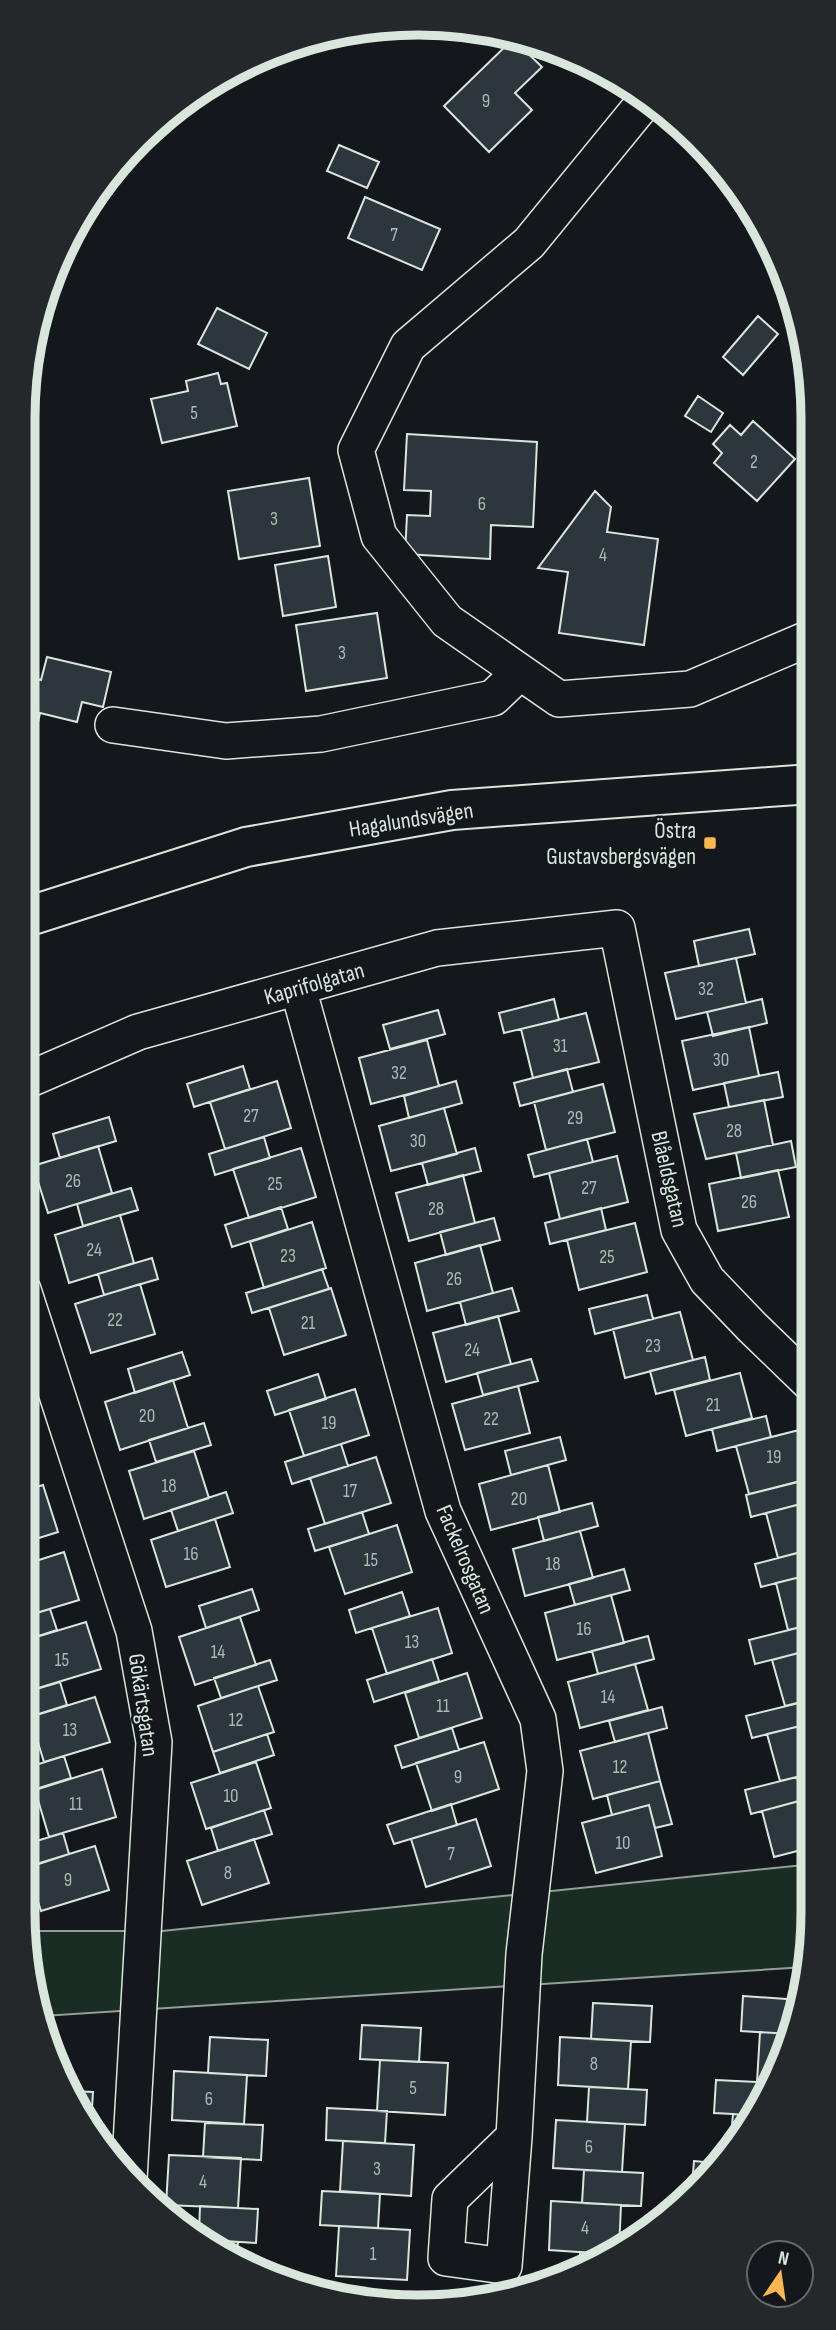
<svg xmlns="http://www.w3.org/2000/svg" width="836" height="2330" font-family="'Sofia Sans Condensed',sans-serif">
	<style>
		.green { fill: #1a2d24; stroke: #939e99; stroke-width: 2 }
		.building { fill: #2c363c; stroke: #d8e6dc; stroke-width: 2 }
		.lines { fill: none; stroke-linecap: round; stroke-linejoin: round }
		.minor-casing { stroke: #d8e6dc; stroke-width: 38 }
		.tertiary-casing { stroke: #d8e6dc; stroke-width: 42 }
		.minor { stroke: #14181c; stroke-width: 35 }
		.tertiary { stroke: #14181c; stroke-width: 38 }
		.poi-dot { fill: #ffb74d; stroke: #14181c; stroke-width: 2.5 }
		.labels { text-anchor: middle; stroke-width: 5; stroke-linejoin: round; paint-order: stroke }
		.number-label { font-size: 19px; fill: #adbab4 }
		.street-label { font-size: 23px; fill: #d8e6dc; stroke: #14181c }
		.poi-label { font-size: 23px; fill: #d8e6dc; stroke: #14181c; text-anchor: end }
		.rim { fill: none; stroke: #d8e6dc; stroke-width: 9 }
	</style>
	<rect width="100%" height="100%" fill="#14181c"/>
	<path class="green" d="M813,1864V1912L806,1967L43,2016L27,1931H162Z"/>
	<path class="building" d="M513,39L542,67L515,93L532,110L489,152L444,106Z
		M339,145L379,162L367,188L327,171Z
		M365,197L440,229L422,270L348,238Z
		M217,308L267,333L249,369L198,344Z
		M758,316L778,334L743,375L723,357Z
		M218,373L221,384L227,383L237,426L162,443L151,399L188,391L186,381Z
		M698,396L723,413L711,432L685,416Z
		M753,421L795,459L757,501L714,463L722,453L713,444L730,425L741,435Z
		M407,434L537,442L533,527L491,525L490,559L405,554L407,515L430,516L431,491L404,490Z
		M309,478L320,546L239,559L228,491Z
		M595,491L611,507L607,532L658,539L644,645L559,633L568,572L538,568Z
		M328,556L336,607L283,616L275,565Z
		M377,613L387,678L306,691L296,625Z
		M47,657L111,672L103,707L82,702L77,722L40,713L36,732L23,729V676L41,680Z
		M749,929L755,954L699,966L694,941Z
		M736,958L746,1003L676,1019L665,973Z
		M554,999L559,1020L504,1033L499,1013Z
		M762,999L767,1023L713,1036L707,1012Z
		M438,1010L445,1034L390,1049L383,1025Z
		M586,1013L599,1062L533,1078L521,1029Z
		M749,1027L759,1076L693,1090L682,1041Z
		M427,1040L439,1086L371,1104L359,1058Z
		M243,1066L250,1089L194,1107L187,1084Z
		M567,1069L573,1092L520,1106L514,1083Z
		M778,1072L783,1097L729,1107L724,1083Z
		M277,1081L291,1128L225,1149L210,1102Z
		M456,1081L462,1103L409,1118L404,1096Z
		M603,1084L615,1132L546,1150L534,1102Z
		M764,1100L773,1145L706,1159L694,1114Z
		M444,1108L457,1154L391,1171L379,1126Z
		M109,1117L116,1141L60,1158L53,1134Z
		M264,1137L270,1158L215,1175L209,1154Z
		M587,1139L593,1162L534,1177L528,1155Z
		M791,1141L796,1167L741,1178L736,1153Z
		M98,1146L112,1193L48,1213L33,1166Z
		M301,1148L316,1197L249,1218L233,1169Z
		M475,1148L481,1171L428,1185L422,1163Z
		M617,1156L628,1202L560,1219L549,1173Z
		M778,1170L789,1217L718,1231L709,1184Z
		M463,1175L475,1223L409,1241L396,1193Z
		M131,1188L138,1210L83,1226L77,1204Z
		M281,1207L288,1229L232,1247L225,1225Z
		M601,1208L606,1230L550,1244L545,1223Z
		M120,1215L134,1263L69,1283L55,1235Z
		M494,1218L500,1240L446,1255L440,1232Z
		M312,1222L326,1268L264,1288L250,1242Z
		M635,1223L647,1272L579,1290L567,1240Z
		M480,1245L493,1293L427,1311L415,1263Z
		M152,1258L158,1279L104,1295L98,1274Z
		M322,1269L329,1289L252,1313L246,1293Z
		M140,1284L155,1334L91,1353L75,1304Z
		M331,1288L346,1335L284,1355L269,1308Z
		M512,1288L519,1311L466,1325L460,1302Z
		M647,1295L653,1319L595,1334L589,1309Z
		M680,1312L693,1360L625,1378L613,1329Z
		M498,1316L511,1364L446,1382L433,1333Z
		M182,1352L190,1375L135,1393L128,1369Z
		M705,1357L710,1380L656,1394L650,1371Z
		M531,1359L538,1381L483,1395L477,1373Z
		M740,1373L752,1418L686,1436L674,1390Z
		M318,1374L326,1399L275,1415L267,1391Z
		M173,1380L188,1428L120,1450L105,1402Z
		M518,1386L530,1433L465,1450L452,1404Z
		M355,1389L369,1435L304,1456L289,1410Z
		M23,1416L33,1451L23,1454Z
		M766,1416L771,1437L717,1451L712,1429Z
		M204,1423L211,1445L156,1462L149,1440Z
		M803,1429L812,1466V1478L749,1494L736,1446Z
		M560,1437L566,1460L511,1475L505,1451Z
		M341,1444L348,1466L292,1484L285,1462Z
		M194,1451L209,1498L144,1519L129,1471Z
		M376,1457L391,1503L325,1524L310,1478Z
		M548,1465L560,1512L491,1530L479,1484Z
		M802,1481L808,1502L751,1517L746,1495Z
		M43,1485L58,1532L23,1543V1491Z
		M226,1492L233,1513L178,1531L171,1510Z
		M812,1501V1549L778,1558L766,1513Z
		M592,1503L598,1526L544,1541L538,1517Z
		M362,1512L369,1534L315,1551L308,1529Z
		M215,1519L230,1567L166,1587L151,1540Z
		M397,1525L412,1572L345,1594L329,1547Z
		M580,1531L593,1578L525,1596L513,1549Z
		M29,1541L35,1561L23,1565V1543Z
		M809,1550L812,1574L761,1587L755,1564Z
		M64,1552L79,1600L23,1617V1565Z
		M624,1569L630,1590L575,1605L569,1584Z
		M812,1574L813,1624L788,1630L776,1583Z
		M252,1589L259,1610L206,1628L199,1606Z
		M402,1592L410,1616L356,1633L349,1610Z
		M611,1595L624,1643L557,1660L545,1613Z
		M438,1608L452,1653L387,1674L372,1628Z
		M50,1609L57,1630L23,1641V1617Z
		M240,1617L256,1665L195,1685L179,1637Z
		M86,1622L101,1669L35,1689L23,1650V1641Z
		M805,1626L811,1650L755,1664L749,1640Z
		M648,1636L654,1659L598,1674L592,1651Z
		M813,1649V1699L785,1706L772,1660Z
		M432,1659L439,1681L374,1702L367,1680Z
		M270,1660L277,1680L221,1698L214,1678Z
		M635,1664L648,1710L580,1728L568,1682Z
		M467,1673L482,1718L419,1738L405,1693Z
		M60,1682L67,1705L23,1719V1693Z
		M258,1686L274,1732L213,1752L198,1706Z
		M95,1697L110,1742L44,1762L30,1717Z
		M803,1702L808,1724L752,1738L746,1716Z
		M662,1707L667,1728L615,1742L609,1721Z
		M813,1723V1773L780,1781L767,1734Z
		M452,1728L459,1750L402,1768L395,1746Z
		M648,1733L660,1781L593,1799L580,1751Z
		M267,1734L274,1755L220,1773L213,1752Z
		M484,1742L499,1789L432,1811L416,1763Z
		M64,1756L71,1778L23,1793V1769Z
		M256,1762L271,1808L206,1829L191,1783Z
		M102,1769L116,1817L49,1837L35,1790Z
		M797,1777L803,1800L751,1814L745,1790Z
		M660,1781L672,1824L655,1828L649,1805L612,1815L607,1795Z
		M813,1797V1847L774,1857L762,1811Z
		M451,1804L457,1825L394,1844L387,1825Z
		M649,1805L662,1856L596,1873L582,1823Z
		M264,1810L272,1834L218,1851L211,1828Z
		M476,1819L491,1866L426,1887L411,1839Z
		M63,1833L69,1854L23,1869V1845Z
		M254,1839L269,1883L202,1905L187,1861Z
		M95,1846L109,1890L41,1911L27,1867Z
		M743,1996L800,2000L799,2016L791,2034L741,2031Z
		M593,2003L652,2006L650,2042L591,2039Z
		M362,2025L421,2028L419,2062L360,2059Z
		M760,2032L791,2034L769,2083L757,2082Z
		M210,2037L268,2040L266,2076L208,2073Z
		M560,2037L631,2041L628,2089L558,2085Z
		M52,2058L63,2059L62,2078L53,2063Z
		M380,2060L448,2063L445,2115L377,2111Z
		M174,2071L247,2075L244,2124L172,2120Z
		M716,2080L757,2082L769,2083L754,2116L733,2114L714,2113Z
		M589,2087L647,2090L645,2125L587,2122Z
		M70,2091L93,2092L91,2124Z
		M327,2108L387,2111L385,2143L326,2140Z
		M733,2114L754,2116L746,2132L730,2148Z
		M556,2120L625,2124L622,2172L553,2168Z
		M205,2123L263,2125L261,2160L203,2157Z
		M343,2141L414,2145L411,2196L340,2191Z
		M169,2155L241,2158L238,2208L166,2205Z
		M694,2161L715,2163L692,2186Z
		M584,2170L643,2173L641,2206L582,2203Z
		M322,2191L380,2194L378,2228L320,2225Z
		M551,2201L621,2205L619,2249L608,2254L549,2250Z
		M200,2206L258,2209L256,2243L209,2240L199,2233Z
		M339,2226L410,2230L407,2280L336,2276Z
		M209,2240L238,2242L236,2261Z
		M580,2252L608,2254L580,2267Z"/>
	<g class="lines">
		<g class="minor-casing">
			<path id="minor" d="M646,100L529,243L408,346L356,450L379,536L447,621L559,699L690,689L810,638
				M113,725L226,741L321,734L493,698L520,672
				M298,988L443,1511L538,1719L545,1771L524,1954L514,2137L450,2199L446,2258L504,2266L514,2137
				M23,1082L138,1032L437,948L617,928L679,1230L707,1280L752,1327L812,1385
				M23,1290L134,1631L154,1742L129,2179"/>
		</g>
		<g class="tertiary-casing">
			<path id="tertiary" d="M23,918L246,847L452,810L811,784"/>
		</g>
		<use href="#minor" class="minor"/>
		<use href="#tertiary" class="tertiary"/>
	</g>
	<rect class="poi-dot" x="703" y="836" width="14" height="14" rx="3.5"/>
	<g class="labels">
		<g class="number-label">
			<text x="486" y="107">9</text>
			<text x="394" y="241">7</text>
			<text x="194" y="419">5</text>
			<text x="754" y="468">2</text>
			<text x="482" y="510">6</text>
			<text x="274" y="525">3</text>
			<text x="603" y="561">4</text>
			<text x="342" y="659">3</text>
			<text x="706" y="995">32</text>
			<text x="560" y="1052">31</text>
			<text x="721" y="1066">30</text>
			<text x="399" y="1079">32</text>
			<text x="251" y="1122">27</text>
			<text x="575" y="1124">29</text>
			<text x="734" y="1137">28</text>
			<text x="418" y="1147">30</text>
			<text x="73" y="1187">26</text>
			<text x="275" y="1190">25</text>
			<text x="589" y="1194">27</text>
			<text x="749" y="1208">26</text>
			<text x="436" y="1215">28</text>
			<text x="94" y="1256">24</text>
			<text x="288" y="1262">23</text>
			<text x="607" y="1263">25</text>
			<text x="454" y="1285">26</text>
			<text x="115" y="1326">22</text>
			<text x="308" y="1329">21</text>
			<text x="653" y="1352">23</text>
			<text x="472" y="1356">24</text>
			<text x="713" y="1411">21</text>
			<text x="147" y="1422">20</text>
			<text x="491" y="1425">22</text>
			<text x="329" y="1429">19</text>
			<text x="774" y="1463">19</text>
			<text x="169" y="1492">18</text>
			<text x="350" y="1497">17</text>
			<text x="519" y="1505">20</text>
			<text x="191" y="1560">16</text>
			<text x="371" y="1566">15</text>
			<text x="553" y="1570">18</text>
			<text x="584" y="1635">16</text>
			<text x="412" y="1648">13</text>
			<text x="218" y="1658">14</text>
			<text x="62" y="1666">15</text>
			<text x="608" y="1703">14</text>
			<text x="443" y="1712">11</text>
			<text x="236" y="1726">12</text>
			<text x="70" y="1736">13</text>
			<text x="620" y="1773">12</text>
			<text x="458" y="1783">9</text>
			<text x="231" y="1802">10</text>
			<text x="76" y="1810">11</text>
			<text x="623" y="1849">10</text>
			<text x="451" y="1860">7</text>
			<text x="228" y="1879">8</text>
			<text x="68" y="1886">9</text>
			<text x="594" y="2070">8</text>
			<text x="413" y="2094">5</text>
			<text x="209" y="2105">6</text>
			<text x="589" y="2153">6</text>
			<text x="377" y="2175">3</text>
			<text x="203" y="2188">4</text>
			<text x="585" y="2234">4</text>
			<text x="373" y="2260">1</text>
		</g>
		<g class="street-label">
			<text transform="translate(411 819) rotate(-9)" y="8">Hagalundsvägen</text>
			<text transform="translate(314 983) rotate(-16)" y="8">Kaprifolgatan</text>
			<text transform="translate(670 1179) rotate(77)" y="8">Blåeldsgatan</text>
			<text transform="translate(466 1559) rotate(67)" y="8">Fackelrosgatan</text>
			<text transform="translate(144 1705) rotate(82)" y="8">Gökärtsgatan</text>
		</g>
		<g class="poi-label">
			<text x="696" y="838">Östra<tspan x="696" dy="26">Gustavsbergsvägen</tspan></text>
		</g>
	</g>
	<path d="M0 0H836V2330H0ZM418 35H418A383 383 0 0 1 801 418V1912A383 383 0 0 1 418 2295H418A383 383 0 0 1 35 1912V418A383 383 0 0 1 418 35Z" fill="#24282b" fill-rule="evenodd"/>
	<path class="rim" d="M418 35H418A383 383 0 0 1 801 418V1912A383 383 0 0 1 418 2295H418A383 383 0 0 1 35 1912V418A383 383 0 0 1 418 35Z"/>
	<g transform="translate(780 2274) rotate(13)"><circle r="33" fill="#14181c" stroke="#626a69" stroke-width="2"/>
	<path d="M0-5L12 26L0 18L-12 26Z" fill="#ffb74d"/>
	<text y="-10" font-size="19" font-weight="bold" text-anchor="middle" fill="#d8e6dc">N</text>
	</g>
</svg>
